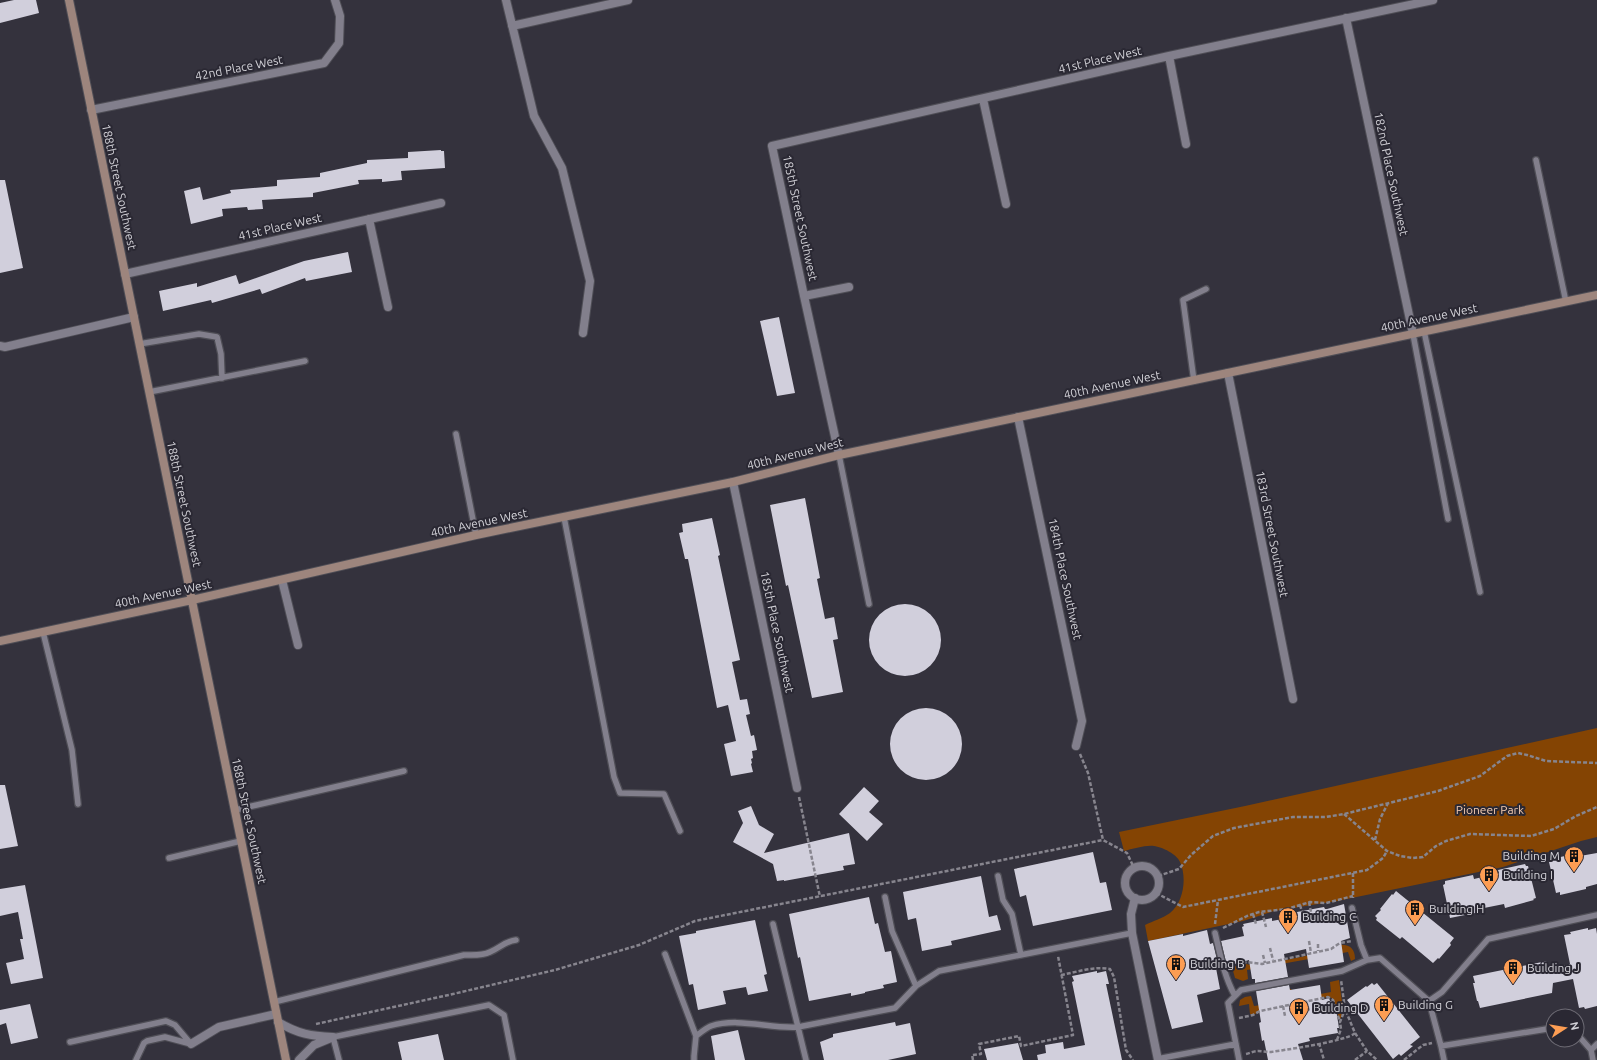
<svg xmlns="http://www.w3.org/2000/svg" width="1597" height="1060" font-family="Ubuntu,sans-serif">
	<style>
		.green { fill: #844403 }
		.building { fill: #d1cfdc }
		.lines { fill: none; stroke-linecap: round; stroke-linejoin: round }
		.lane-casing { stroke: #4f4e56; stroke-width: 8 }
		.street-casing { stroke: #4f4e56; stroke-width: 10 }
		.secondary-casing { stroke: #4f4e56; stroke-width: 10 }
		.path { stroke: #87858e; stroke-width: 2.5; stroke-dasharray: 4 2; stroke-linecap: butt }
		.lane { stroke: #827f8c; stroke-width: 5.5 }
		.street { stroke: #827f8c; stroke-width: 8 }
		.secondary { stroke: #9d857d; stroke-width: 8 }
		.labels { text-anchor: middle; stroke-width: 4; stroke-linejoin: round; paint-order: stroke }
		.street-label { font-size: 12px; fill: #d3d2d8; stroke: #2a2833 }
		.park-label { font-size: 12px; fill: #f2cbb1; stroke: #2a2833 }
		.poi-label { font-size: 12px; fill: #d3d2d8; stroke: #2a2833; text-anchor: start }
	</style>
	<rect width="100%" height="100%" fill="#34323d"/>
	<path class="green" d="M1597,728V837L1581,841L1503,867L1337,901L1274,911L1243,921L1148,941L1145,925C1153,921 1163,918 1170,913C1184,902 1187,877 1180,862C1177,854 1162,847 1154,846C1145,845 1133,849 1124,851L1119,832L1245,806Z
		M1339,945C1350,944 1355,949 1355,959L1351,961L1348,952L1247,970L1248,979L1243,981L1235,978L1232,967L1246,964L1256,966L1291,959L1320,953Z
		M1339,980L1343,1009L1341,1018L1339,1019L1334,1000L1330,997C1312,998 1268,1006 1253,1015L1250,1014L1249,1004L1239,1006L1240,1000L1245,997L1251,996L1254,1006L1283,1002L1286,990L1291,989L1294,999L1331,992L1330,982Z"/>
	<path class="building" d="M14,0H36L39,13L0,23V3Z
		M441,150V151H444L445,168L401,171L402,180L382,182V179L358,180L359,184L313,193V197L262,200L263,209L248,210L247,207L222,209L223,216L191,224L184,191L200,187L203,200L231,193L230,190L277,186V180L320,177V173L367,163V160L408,158V152Z
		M0,180H5L23,268L0,273Z
		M348,252L352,272L306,281L305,278L262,294L260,289L212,303L211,300L163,311L159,291L197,283V287L236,275L239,284L304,261Z
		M779,317L795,393L777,396L760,321Z
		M805,498L820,578L817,579L825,619L834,617L838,639L833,640L843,692L812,698L788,585L786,586L770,505Z
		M712,518L720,555L718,556L740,660L732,662L740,700L747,699L750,714L746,715L751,736L754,735L757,750L752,751L753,758L751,759L752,763L751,764L753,772L731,776L724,744L736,741L728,705L717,708L688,559H685L679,533L683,532L682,524Z
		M869 640a36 36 0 1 1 72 0a36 36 0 1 1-72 0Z
		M890 744a36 36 0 1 1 72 0a36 36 0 1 1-72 0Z
		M0,785H5L18,846L0,849Z
		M864,787L879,801L869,812L883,824L867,841L839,814Z
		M751,806L759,825L774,834L764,853L849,833L855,864L843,866L844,870L784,881V880L777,881L773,864L733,842L743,823L738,811Z
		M1093,852L1100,883L1106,882L1112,910L1033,926L1026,895L1020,897L1014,869Z
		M1579,853L1580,856L1597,853V884L1586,887V889L1560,895V892L1556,893L1549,862L1552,861L1551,859Z
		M1525,864L1526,866H1528L1536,898L1533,899L1534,900L1505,908L1504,904L1479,909L1480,912L1450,918L1443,885L1445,884V881L1473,875L1474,879L1499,873L1498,870Z
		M981,876L989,917L997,915L1001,930L951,941L952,945L922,951L916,918L908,920L903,892Z
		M25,885L43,978L11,984L6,963L24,959L20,939H23L18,912L0,916V889Z
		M1396,891L1454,938L1450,943L1451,945L1439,959L1438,958L1433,963L1402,937L1400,939L1376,920L1377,918L1375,916L1381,910L1380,909L1392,894L1393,895Z
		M869,897L875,924L878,923L885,952L891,951L897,982L883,985L884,988L865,992V993L851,996V993L809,1001L800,957L798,958L789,914Z
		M1344,904L1350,938L1341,941L1344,962L1309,968L1306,949L1284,954L1288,977L1255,983V979H1252L1249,960L1227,966L1221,941L1244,936L1242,927L1244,926L1243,924L1272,918V921L1298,916L1297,912L1324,907L1325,909H1327Z
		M755,920L767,974L764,975L768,991L748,995L746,987L723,991L726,1004L698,1010L693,984L689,985L679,936L696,933V931Z
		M1588,928V930L1596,928L1597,934V1006L1585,1009L1584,1007L1579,1008L1573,979L1553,983L1552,993L1480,1008L1478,1001H1477L1473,983H1475L1473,976L1547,961L1548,969L1570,964L1564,935L1571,934L1570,932Z
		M1207,930L1210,944L1213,943L1219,968H1216L1220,989L1197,995L1203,1022L1172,1029L1148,941L1183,934V936Z
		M1097,971V973L1106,971L1109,984H1106L1122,1060H1038L1037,1055L1046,1053L1045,1045L1063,1042L1064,1049L1085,1045L1072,982L1074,981L1072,976Z
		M1372,983L1374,985L1377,983L1420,1037L1410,1045L1413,1046L1401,1056L1399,1054L1393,1059L1347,1000L1366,986L1367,987Z
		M1289,985L1290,990L1320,985L1322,1000L1329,998L1330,1001H1332L1334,1010L1336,1009L1339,1028H1337L1338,1033L1309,1038L1310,1041L1298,1044L1303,1060H1268L1264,1040L1262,1041L1259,1023L1261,1022L1256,991Z
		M30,1004L38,1038L11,1044L6,1023L0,1025V1010Z
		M895,1022L896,1026L910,1023L916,1054L888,1060H824L820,1042L833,1037V1034Z
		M738,1030L745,1060H715L711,1036Z
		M438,1034L444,1060H402L398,1042Z
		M1018,1043L1023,1060H987L984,1049Z"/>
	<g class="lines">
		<g class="lane-casing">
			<path id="lane" d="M1536,160L1566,302
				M1424,331L1480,592
				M1413,334L1448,519
				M139,344L199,334L217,337L221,354L222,378
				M1194,381L1183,300L1206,289
				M149,392L305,361
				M456,434L476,535
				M839,455L869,604
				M564,517L614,777L620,793L664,794L680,831
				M43,632L72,750L78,804
				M235,810L404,771
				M169,858L241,841
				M998,876L1003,900L1012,914L1021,955
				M885,897L892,931L916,986
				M1352,908L1361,945L1367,960
				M773,924L806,1060
				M1215,933C1220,954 1224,976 1235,996
				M665,954L696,1036L694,1056V1060
				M1429,1001L1442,992L1488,939L1597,915
				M274,1002L464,955C473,955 482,956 490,952C500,948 505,941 516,940
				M1577,1034L1591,1050L1593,1060
				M696,1036C700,1033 706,1028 711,1026C739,1017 770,1029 798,1027L895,1008L916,986L939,971L1132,933
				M70,1042L166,1021L175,1025L191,1044
				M1591,1050L1597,1044
				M1157,1059L1236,1044
				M136,1060L144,1043L147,1041L165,1037L191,1044
				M339,1060L333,1037L489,1005L504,1015L513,1060
				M1239,1060L1228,1003L1241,990L1342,971L1367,960L1380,958L1429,1001L1441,1046
				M1444,1060L1441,1046L1553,1028"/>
		</g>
		<g class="street-casing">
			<path id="street" d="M506,0L534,116L562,168L590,281L583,333
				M1346,18L1413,334
				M512,26L628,0
				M1169,56L1186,144
				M983,99L1006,204
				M91,110L324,63L339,43L340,16L335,0
				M369,219L388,307
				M125,274L441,203
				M804,296L849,287
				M0,346L5,347L134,317
				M1228,373L1293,699
				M1018,417L1082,721L1076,746
				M839,455L804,296L772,146L1169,56L1433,0
				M733,482L797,788
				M282,580L298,645
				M1125 883a17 17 0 1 1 34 0a17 17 0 1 1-34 0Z
				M1135,898L1131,914L1132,933L1158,1060
				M278,1022C298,1034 311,1036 333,1037
				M191,1044L219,1027L276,1014
				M299,1060L314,1045L331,1038"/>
		</g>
		<g class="secondary-casing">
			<path id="secondary" d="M69,0L286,1060
				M0,641L192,600L476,535L733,482L839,455L1597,295"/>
		</g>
		<path class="path" d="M1080,754L1088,773L1103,840L1127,853L1134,868
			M799,797L820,897
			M1344,814L1387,851L1400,856L1413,858L1423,857L1436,846L1446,841L1470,834L1531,836L1554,829L1576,816L1597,807
			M1375,840L1380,819L1388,803
			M1353,873V898
			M1158,876L1179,869L1191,855L1213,836L1234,828L1293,817H1326L1344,814L1438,791L1480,776L1507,756L1518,753L1527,755L1546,761L1597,763
			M1156,893L1183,907L1367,870L1383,858L1387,851
			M1309,902L1311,912
			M1300,905L1304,918
			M1262,912L1266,927
			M1253,914L1256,924
			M1215,924L1218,900
			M1223,928L1247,916L1259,912L1287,909L1310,902L1326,903L1353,896
			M1309,941L1311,953
			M1318,944V951
			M1270,948L1273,960
			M1263,955L1265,963
			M1231,966L1247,962L1262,964L1331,949L1340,943L1352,941
			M1061,975C1077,972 1094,966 1110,969L1114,977L1126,1050L1133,1060
			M1306,1001L1309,1011
			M1283,1006L1285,1016
			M1239,1018L1253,1015L1260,1011L1328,997L1333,1000L1340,1022L1345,1009
			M316,1024L453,994L555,970L639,945L695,921L1103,840
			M1355,1033L1367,1051L1377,1060
			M1337,1040L1341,1029L1340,1022
			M1319,1043L1324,1060
			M1246,1054C1250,1053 1254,1051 1258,1051C1262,1051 1266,1052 1271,1052C1284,1050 1348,1041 1355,1033L1345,1009L1341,980
			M973,1060L972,1055L981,1054L979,1044L1019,1036L1021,1046L1073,1035L1058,956
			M1355,1060L1367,1051
			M1404,1060L1423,1045L1432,1043"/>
		<use href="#lane" class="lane"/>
		<use href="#street" class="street"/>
		<use href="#secondary" class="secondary"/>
	</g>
	<defs>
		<g id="building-pin" transform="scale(1)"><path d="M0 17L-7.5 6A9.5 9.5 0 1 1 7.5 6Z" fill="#fc9d53" stroke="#2a2833"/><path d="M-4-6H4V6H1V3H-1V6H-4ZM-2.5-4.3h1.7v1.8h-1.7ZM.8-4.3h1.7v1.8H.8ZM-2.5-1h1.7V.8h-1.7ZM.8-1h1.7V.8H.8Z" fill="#111"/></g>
	</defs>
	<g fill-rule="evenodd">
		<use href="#building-pin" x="1574" y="856"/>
		<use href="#building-pin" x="1489" y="875"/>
		<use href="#building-pin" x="1415" y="909"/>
		<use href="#building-pin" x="1288" y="917"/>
		<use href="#building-pin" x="1176" y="964"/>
		<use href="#building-pin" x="1513" y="968"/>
		<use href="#building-pin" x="1384" y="1005"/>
		<use href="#building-pin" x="1299" y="1008"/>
	</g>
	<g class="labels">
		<g class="street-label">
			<text transform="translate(1100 60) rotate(-13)" y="4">41st Place West</text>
			<text transform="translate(239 68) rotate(-11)" y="4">42nd Place West</text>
			<text transform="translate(1391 174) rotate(78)" y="4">182nd Place Southwest</text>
			<text transform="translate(119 187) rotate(78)" y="4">188th Street Southwest</text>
			<text transform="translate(800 218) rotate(78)" y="4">185th Street Southwest</text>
			<text transform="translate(280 227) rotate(-13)" y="4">41st Place West</text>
			<text transform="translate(1429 318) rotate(-12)" y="4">40th Avenue West</text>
			<text transform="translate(1112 385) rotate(-12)" y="4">40th Avenue West</text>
			<text transform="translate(795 454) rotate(-14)" y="4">40th Avenue West</text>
			<text transform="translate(184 504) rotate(78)" y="4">188th Street Southwest</text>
			<text transform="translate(479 523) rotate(-12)" y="4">40th Avenue West</text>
			<text transform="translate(1272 534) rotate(79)" y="4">183rd Street Southwest</text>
			<text transform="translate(1065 579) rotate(78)" y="4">184th Place Southwest</text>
			<text transform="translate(163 594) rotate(-12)" y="4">40th Avenue West</text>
			<text transform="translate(777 632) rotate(78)" y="4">185th Place Southwest</text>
			<text transform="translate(249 821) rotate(78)" y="4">188th Street Southwest</text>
		</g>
		<g class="park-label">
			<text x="1490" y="814">Pioneer Park</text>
		</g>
		<g class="poi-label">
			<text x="1560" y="860" text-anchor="end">Building M</text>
			<text x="1503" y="879">Building I</text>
			<text x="1429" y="913">Building H</text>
			<text x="1302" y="921">Building C</text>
			<text x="1190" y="968">Building B</text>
			<text x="1527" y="972">Building J</text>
			<text x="1398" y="1009">Building G</text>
			<text x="1313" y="1012">Building D</text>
		</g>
	</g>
	<g transform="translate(1565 1028) rotate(78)"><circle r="19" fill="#2a2833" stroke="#6e6c75"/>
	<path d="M0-3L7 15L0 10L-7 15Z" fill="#fc9d53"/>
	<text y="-6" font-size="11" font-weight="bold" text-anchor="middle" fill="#d3d2d8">N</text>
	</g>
</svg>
